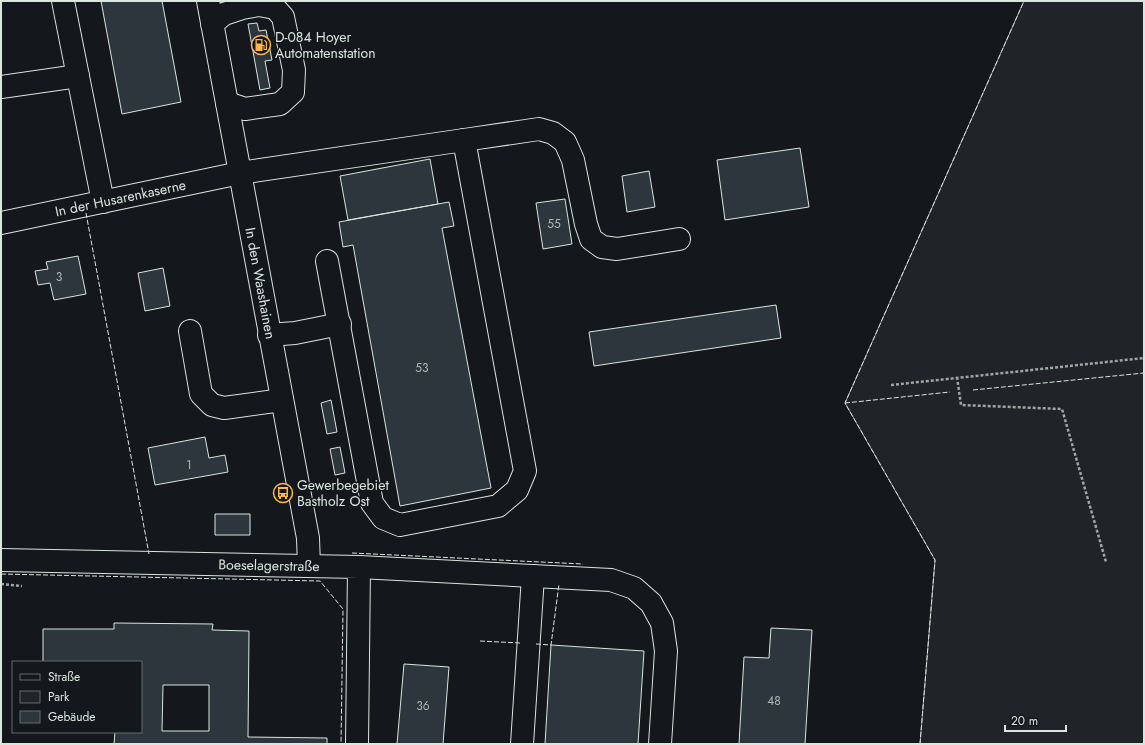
<svg xmlns="http://www.w3.org/2000/svg" width="1145" height="745" font-family="Jost,sans-serif">
	<style>
		.green { fill: #202428; stroke: #939e99 }
		.building { fill: #2c363c; stroke: #d8e6dc; fill-rule: evenodd }
		.lines { fill: none; stroke-linecap: round; stroke-linejoin: round }
		.minor-casing { stroke: #d8e6dc; stroke-width: 24 }
		.path { stroke: #9da8a2; stroke-width: 2.5; stroke-dasharray: 3 2; stroke-linecap: butt }
		.minor { stroke: #14181c; stroke-width: 22 }
		.fence { stroke: #d8e6dc; stroke-width: 1; stroke-dasharray: 5 2; stroke-linecap: butt }
		.labels { text-anchor: middle; stroke-width: 3; stroke-linejoin: round; paint-order: stroke }
		.number-label { font-size: 12px; fill: #adbab4 }
		.poi-label { font-size: 14px; fill: #d8e6dc; stroke: #14181c; text-anchor: start }
		.street-label { font-size: 14px; fill: #d8e6dc; stroke: #14181c }
	</style>
	<rect width="100%" height="100%" fill="#14181c"/>
	<path class="green" d="M1024,1H1144V744H920L935,560L845,403Z"/>
	<path class="building" d="M101,1H162L181,102L122,114Z
		M257,23L259,31L266,30L272,60L265,61L270,88L260,90L248,24Z
		M800,148L809,207L725,220L717,160Z
		M430,159L438,204L348,220L340,176Z
		M649,171L655,207L627,212L622,176Z
		M565,199L572,244L543,249L536,203Z
		M449,202L454,226L442,228L491,488L400,506L353,245L343,247L339,222Z
		M78,256L86,294L54,300L50,283L38,285L35,271L48,269L46,262Z
		M163,268L170,306L145,311L138,273Z
		M776,305L781,338L594,366L589,332Z
		M331,400L337,432L327,434L321,403Z
		M205,437L209,458L225,455L228,472L155,485L148,448Z
		M340,447L345,473L335,475L330,449Z
		M215,514H250V535H215Z
		M114,623L213,624L212,630L249,631L248,737L327,738V744H114L115,732H141V662H43V629H114ZM163,685H209V731H162Z
		M771,628L812,630L805,744H739L744,657L769,658Z
		M551,645L644,651L638,744H545Z
		M404,664L449,667L443,744H397Z"/>
	<g class="lines">
		<g class="minor-casing">
			<g id="minor">
				<path d="M63,1L103,202"/>
				<path id="s1" d="M208,1L308,538L309,566"/>
				<path d="M212,24L224,14L242,8L259,5L275,8L283,17L294,70L293,92L280,104L245,109L227,103"/>
				<path d="M1,87L78,76"/>
				<path d="M464,140L539,129L553,133L565,142L573,160L586,224L591,239L602,247L617,249L679,239"/>
				<path id="s2" d="M1,223L240,173L464,140L525,471L517,490L498,506L400,525L383,518L372,503L327,261"/>
				<path d="M190,331L201,394L212,405L224,408L282,400"/>
				<path d="M269,335L295,333L340,324"/>
				<path id="s3" d="M1,560L359,567L357,744"/>
				<path d="M359,567L611,580L634,588L651,603L662,623L666,651L660,744"/>
				<path d="M522,744L533,576"/>
			</g>
		</g>
		<path class="path" d="M957,377L961,405L1062,409L1106,562
			M891,385L1144,358
			M1,584L22,586"/>
		<use href="#minor" class="minor"/>
		<path class="fence" d="M86,213L149,554
			M973,390L1144,373
			M845,403L950,392
			M352,553L583,564
			M1,574L320,581L343,609L341,744
			M480,641L520,643
			M536,644L551,645L559,584
			M920,744L935,560L845,403L1024,1"/>
	</g>
	<defs>
		<g id="fuel-ring" transform="scale(1)"><circle r="9.5" fill="#14181c" stroke="#ffb74d" stroke-width="1.5"/><path d="M-5.5-6h7V0h2V4h1.3V-2.5L3-4.5l.8-.8L6-3V5H2.5V1h-1V6h-7ZM-4.2-4.7v3.2H.2V-4.7Z" fill="#ffb74d"/></g>
		<g id="bus-ring" transform="scale(1)"><circle r="9.5" fill="#14181c" stroke="#ffb74d" stroke-width="1.5"/><path d="M-5-6H5V4H4V6H2V4H-2V6H-4V4H-5ZM-3.5-4V0h7V-4ZM-3.5 1.2v1.5H-2V1.2ZM2 1.2v1.5H3.5V1.2Z" fill="#ffb74d"/></g>
	</defs>
	<g fill-rule="evenodd">
		<use href="#fuel-ring" x="261" y="45"/>
		<use href="#bus-ring" x="283" y="493"/>
	</g>
	<g class="labels">
		<g class="number-label">
			<text x="554" y="228">55</text>
			<text x="59" y="281">3</text>
			<text x="422" y="372">53</text>
			<text x="189" y="469">1</text>
			<text x="774" y="705">48</text>
			<text x="423" y="710">36</text>
		</g>
		<g class="poi-label">
			<text x="275" y="42">D-084 Hoyer<tspan x="275" dy="16">Automatenstation</tspan></text>
			<text x="297" y="490">Gewerbegebiet<tspan x="297" dy="16">Bastholz Ost</tspan></text>
		</g>
		<g class="street-label">
			<text dy="5" stroke="none"><textPath href="#s2" startOffset="122">In der Husarenkaserne</textPath></text>
			<text dy="5" stroke="none"><textPath href="#s1" startOffset="287">In den Waashainen</textPath></text>
			<text dy="5" stroke="none"><textPath href="#s3" startOffset="268">Boeselagerstraße</textPath></text>
		</g>
	</g>
	<rect width="1145" height="745" fill="none" stroke="#d8e6dc" stroke-width="4"/>
	<rect x="12" y="661" width="130" height="72" fill="#14181c" stroke="#626a69"/>
	<rect x="20" y="674" width="20" height="6" fill="#14181c" stroke="#626a69"/>
	<text x="48" y="681" font-size="12" fill="#d8e6dc">Straße</text>
	<rect x="20" y="691" width="20" height="12" fill="#202428" stroke="#626a69"/>
	<text x="48" y="701" font-size="12" fill="#d8e6dc">Park</text>
	<rect x="20" y="711" width="20" height="12" fill="#2c363c" stroke="#626a69"/>
	<text x="48" y="721" font-size="12" fill="#d8e6dc">Gebäude</text>
	<path d="M1005 725v6h61v-6" fill="none" stroke="#d8e6dc" stroke-width="2"/>
	<text x="1011" y="725" font-size="12" fill="#d8e6dc" stroke="#14181c" stroke-width="3" paint-order="stroke">20 m</text>
</svg>
